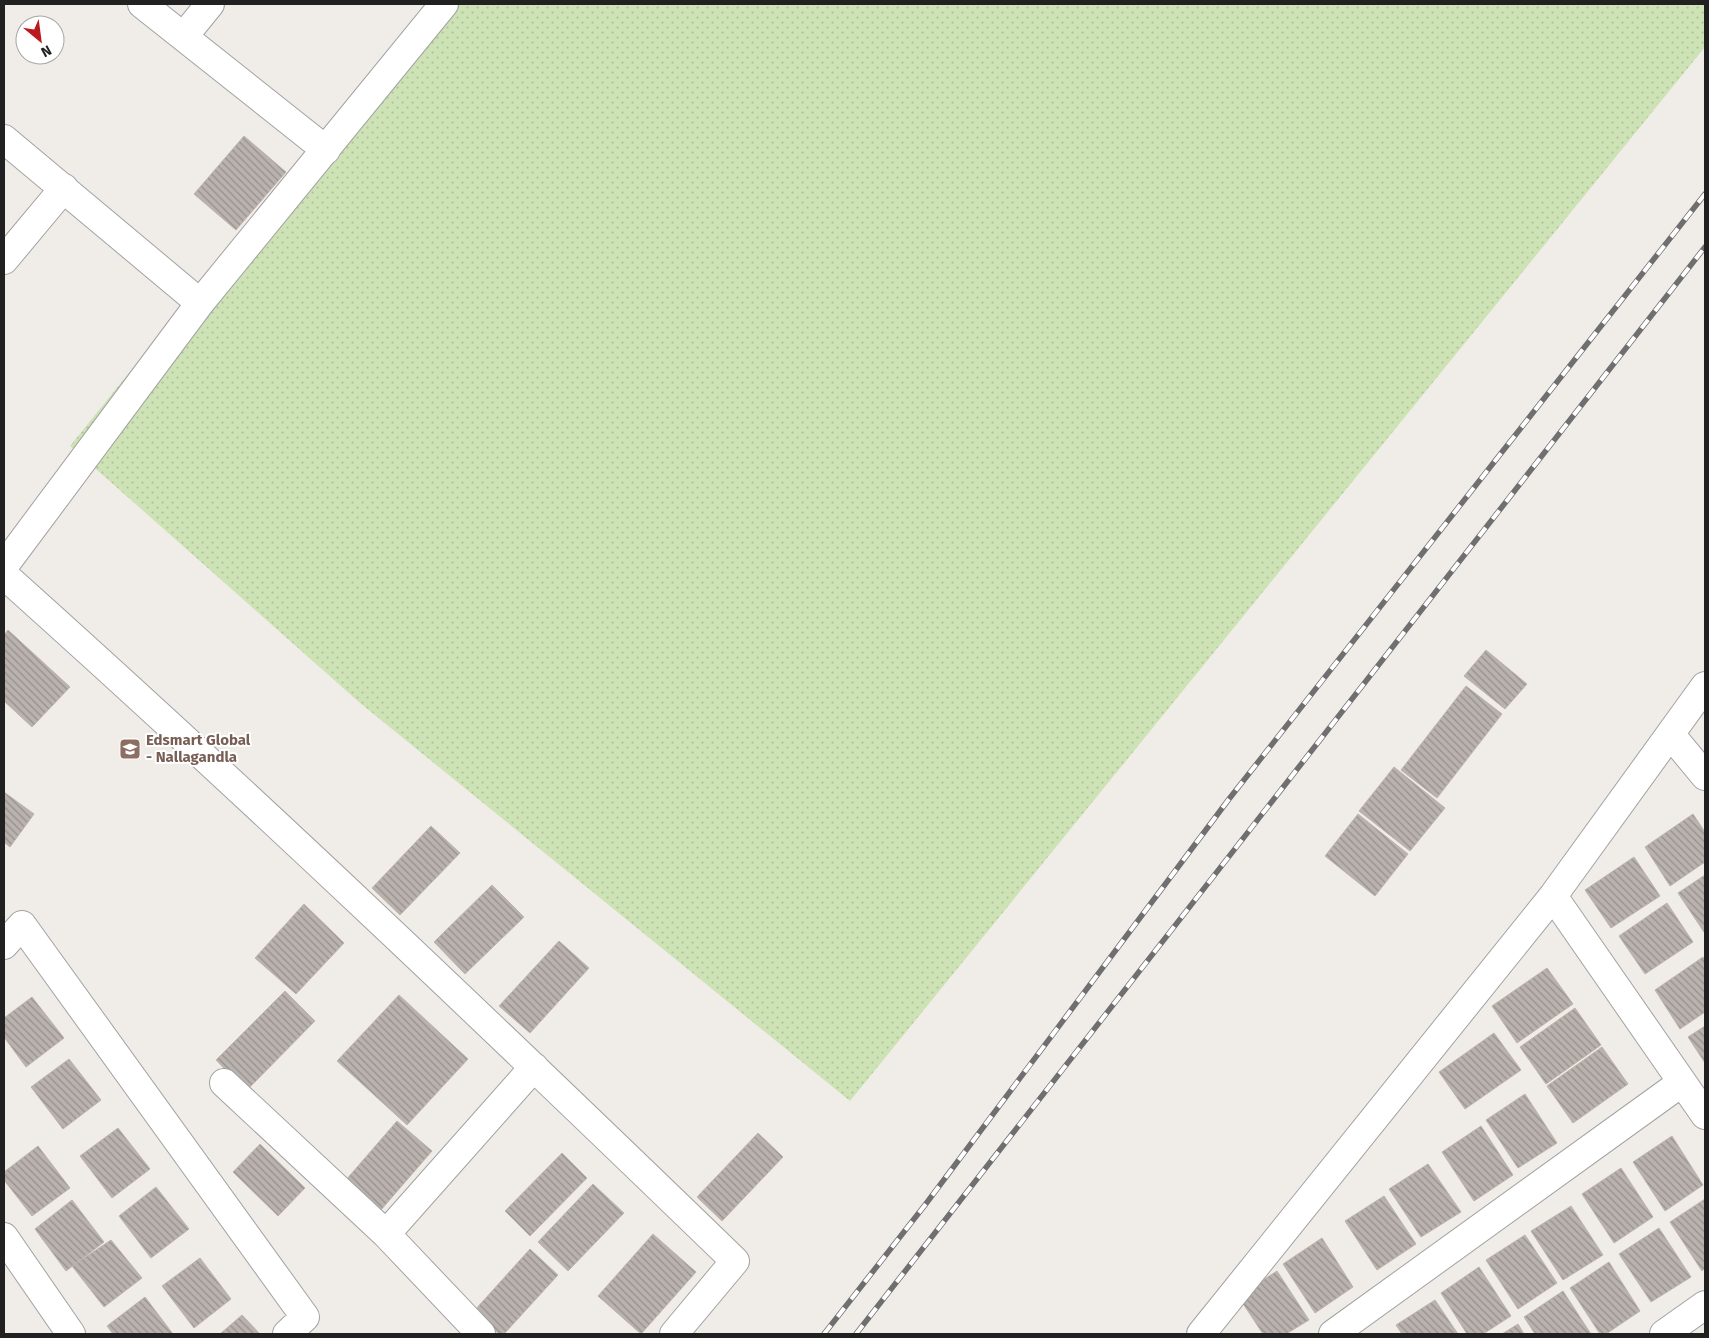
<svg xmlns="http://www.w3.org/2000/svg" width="1709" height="1338" font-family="'Fira Sans',sans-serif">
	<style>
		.grass { fill: url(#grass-dots) }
		.building { fill: url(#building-back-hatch); stroke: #c0b4ac }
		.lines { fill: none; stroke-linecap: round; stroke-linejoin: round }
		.minor-casing { stroke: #a2a2a2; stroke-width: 30 }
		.minor { stroke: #fff; stroke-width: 28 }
		.rail-casing { stroke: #6f6f6f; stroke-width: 5.5 }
		.rail { stroke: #fff; stroke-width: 4; stroke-dasharray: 11; stroke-linecap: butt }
		.labels { text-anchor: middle; stroke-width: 4; stroke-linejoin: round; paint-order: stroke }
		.education-label { font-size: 15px; font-weight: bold; fill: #785e54; stroke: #fff; text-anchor: start }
	</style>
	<defs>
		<pattern id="grass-dots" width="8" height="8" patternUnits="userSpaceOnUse" patternTransform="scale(1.25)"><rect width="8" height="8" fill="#cee3b5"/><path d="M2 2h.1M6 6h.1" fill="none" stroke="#b1c29b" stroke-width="1.8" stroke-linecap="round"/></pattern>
		<pattern id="building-back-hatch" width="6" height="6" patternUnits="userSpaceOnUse" patternTransform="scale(1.25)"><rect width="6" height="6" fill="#b9b2ae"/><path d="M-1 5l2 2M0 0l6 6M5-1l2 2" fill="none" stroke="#96908d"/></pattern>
	</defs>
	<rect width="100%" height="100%" fill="#f0ede9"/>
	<path class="grass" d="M426,4H1705V47L850,1101L360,703L70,446Z"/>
	<path class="building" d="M244,136L286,172L236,230L194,194Z
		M8,630L70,687L32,727L4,701V635Z
		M1486,650L1527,684L1505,709L1464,676Z
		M1466,686L1502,714L1437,798L1401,770Z
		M1394,767L1445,808L1410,851L1359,811Z
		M4,792L34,814L10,847L4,842Z
		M1358,814L1408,854L1375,896L1325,856Z
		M1693,814L1705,832V862L1670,886L1645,847Z
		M431,826L460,853L400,915L372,888Z
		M1634,857L1660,896L1611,928L1585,890Z
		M1705,875V931L1704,932L1678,893Z
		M492,885L524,917L465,974L434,942Z
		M1667,903L1693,942L1645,974L1619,936Z
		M304,904L344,943L296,994L255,958Z
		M559,941L589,968L530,1033L499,1006Z
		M1703,957L1705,960V1012L1680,1029L1655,990Z
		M1547,968L1573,1004L1517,1043L1492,1006Z
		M285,991L315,1021L246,1091L216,1060Z
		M399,995L468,1059L407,1125L337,1061Z
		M32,997L64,1038L26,1067L4,1037V1018Z
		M1575,1008L1601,1045L1546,1084L1520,1047Z
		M1705,1026V1063L1688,1037Z
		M1494,1033L1521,1070L1465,1109L1439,1072Z
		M1602,1047L1628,1084L1573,1123L1547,1086Z
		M69,1059L101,1100L63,1129L31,1087Z
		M1525,1094L1557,1143L1518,1168L1486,1120Z
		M397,1121L432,1151L374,1218L339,1188Z
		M1481,1126L1513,1175L1474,1201L1442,1152Z
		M118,1128L150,1169L112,1198L80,1156Z
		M758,1133L783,1157L722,1221L697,1197Z
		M1672,1136L1703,1185L1665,1211L1633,1162Z
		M260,1144L305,1188L278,1216L233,1172Z
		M38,1146L70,1188L32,1216L4,1180V1172Z
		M562,1153L587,1178L530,1236L505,1211Z
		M1428,1164L1461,1212L1421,1237L1389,1189Z
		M1621,1168L1653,1217L1614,1243L1582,1194Z
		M593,1184L624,1213L568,1271L538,1242Z
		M156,1187L189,1229L151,1258L119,1216Z
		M1384,1196L1416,1244L1377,1270L1345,1221Z
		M1705,1199V1268L1702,1271L1670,1222Z
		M72,1200L104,1242L66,1271L35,1229Z
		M1571,1206L1603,1255L1563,1280L1531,1231Z
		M1659,1228L1691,1277L1651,1302L1619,1254Z
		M653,1234L696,1272L641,1334L598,1296Z
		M1525,1235L1557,1283L1518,1309L1486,1260Z
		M1322,1238L1353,1287L1315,1313L1283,1264Z
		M111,1240L142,1278L104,1307L72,1266Z
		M530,1249L558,1275L504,1334H499L474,1311Z
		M200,1258L231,1299L194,1328L162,1286Z
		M1609,1262L1640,1311L1606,1334H1600L1570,1288Z
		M1479,1267L1511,1316L1483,1334H1467L1441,1293Z
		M1277,1271L1309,1320L1286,1334H1263L1238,1296Z
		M1563,1291L1591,1334H1535L1524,1317Z
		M145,1297L173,1334H113L107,1326Z
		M1435,1300L1458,1334H1402L1396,1325Z
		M242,1315L260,1334H220Z
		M1518,1324L1524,1334H1502Z"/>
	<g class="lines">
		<g class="minor-casing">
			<path id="minor" d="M142,4L326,150
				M184,36L210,4
				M4,139L200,303
				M4,260L64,188
				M4,566L200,303L444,4
				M4,575C253,798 495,1029 735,1261L674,1334
				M1671,735L1705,776
				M1553,896L1705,1115
				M4,945L22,925L305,1317L287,1334
				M224,1083L386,1234L481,1334
				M386,1234L534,1067
				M4,1237L71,1334
				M1201,1334L1553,896L1705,686
				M1333,1334L1681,1083
				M1664,1334L1705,1305"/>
		</g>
		<use href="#minor" class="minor"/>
		<g class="rail-casing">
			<path id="rail" d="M824,1334L925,1205L1229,799L1705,194
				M856,1334L1705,247"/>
		</g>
		<use href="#rail" class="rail"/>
	</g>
	<defs>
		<g id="university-square" transform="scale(1.125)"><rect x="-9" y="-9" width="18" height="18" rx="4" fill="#8d6e63" stroke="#fff"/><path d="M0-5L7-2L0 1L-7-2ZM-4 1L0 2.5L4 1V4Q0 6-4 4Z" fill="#fff"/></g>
	</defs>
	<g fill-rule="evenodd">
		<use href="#university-square" x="130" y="749"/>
	</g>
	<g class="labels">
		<g class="education-label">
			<text x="146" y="745">Edsmart Global<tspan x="146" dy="17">- Nallagandla</tspan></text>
		</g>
	</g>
	<rect width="1709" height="1338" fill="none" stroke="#212121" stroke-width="10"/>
	<g transform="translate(40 40) rotate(151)"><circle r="24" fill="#ffffff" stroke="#a6a6a6"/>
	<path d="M0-4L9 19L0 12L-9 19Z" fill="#b9191f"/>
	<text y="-8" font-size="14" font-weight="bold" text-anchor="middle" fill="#212121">N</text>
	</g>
</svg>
